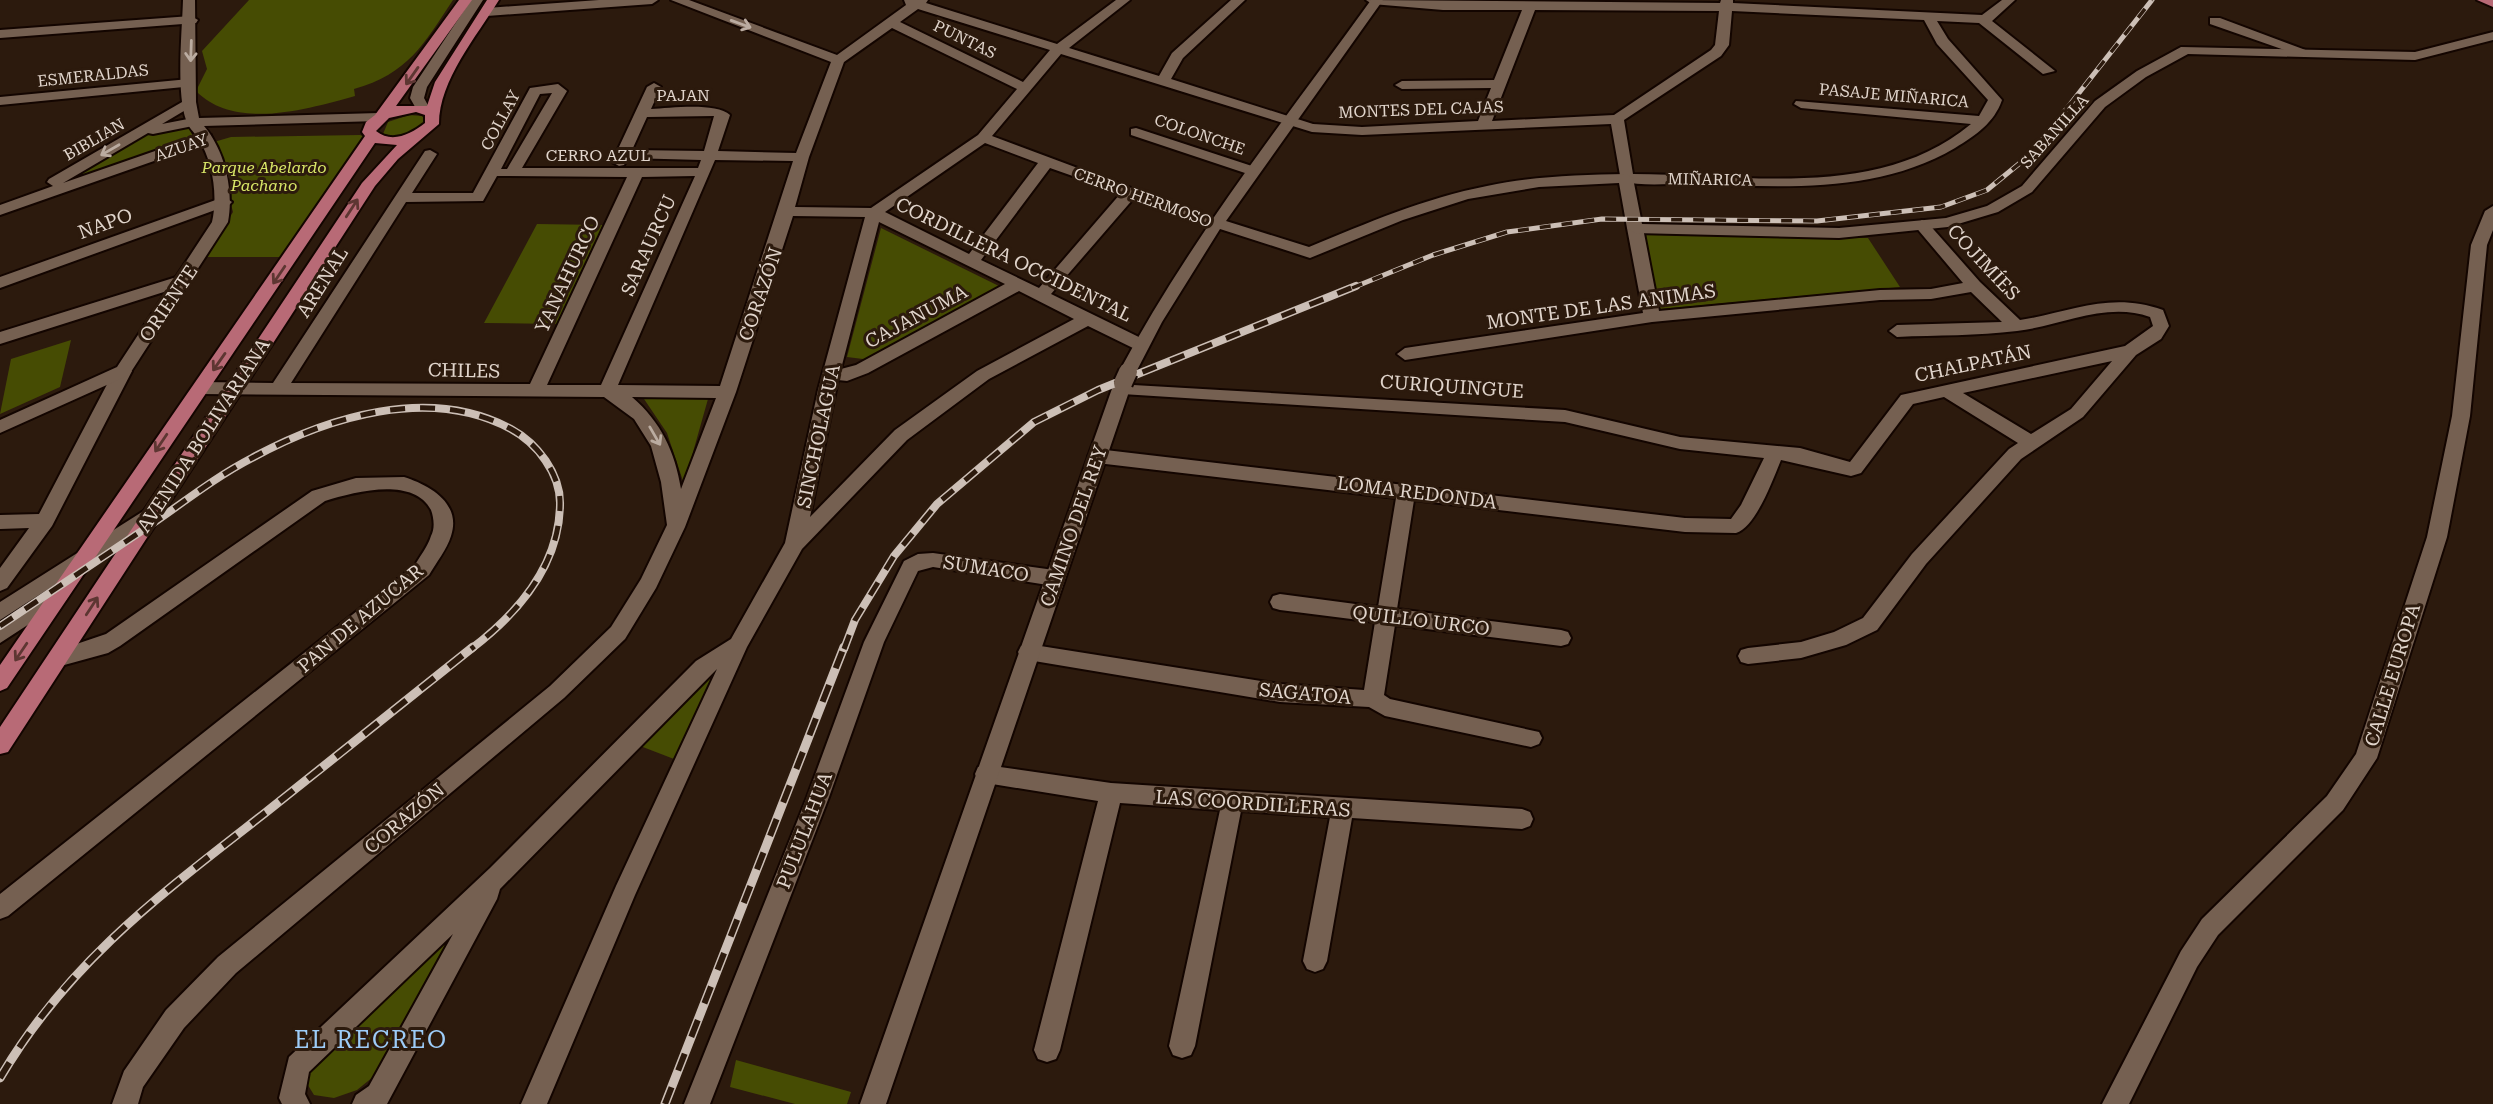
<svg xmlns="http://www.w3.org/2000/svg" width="2493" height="1104" font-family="'Roboto Serif',serif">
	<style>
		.green { fill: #464c03 }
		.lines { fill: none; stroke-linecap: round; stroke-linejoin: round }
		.minor-casing { stroke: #130500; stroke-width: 4 }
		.tertiary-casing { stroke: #130500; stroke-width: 4 }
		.secondary-casing { stroke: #130500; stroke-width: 4 }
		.primary-casing { stroke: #130500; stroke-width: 4 }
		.minor { fill: #756051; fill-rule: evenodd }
		.tertiary { fill: #756051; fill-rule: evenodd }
		.secondary { fill: #756051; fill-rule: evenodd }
		.primary { fill: #b86a76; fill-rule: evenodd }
		.rail-far2-casing { stroke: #ccbfb6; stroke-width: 5 }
		.rail-far1-casing { stroke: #ccbfb6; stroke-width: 8 }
		.rail-casing { stroke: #ccbfb6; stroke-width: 9 }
		.rail-far2 { stroke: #2c1a0d; stroke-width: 3.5; stroke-dasharray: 11; stroke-linecap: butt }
		.rail-far1 { stroke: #2c1a0d; stroke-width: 5; stroke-dasharray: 15; stroke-linecap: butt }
		.rail { stroke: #2c1a0d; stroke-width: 6; stroke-dasharray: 18; stroke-linecap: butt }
		.tertiary-bridge-casing { stroke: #130500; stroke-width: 22; stroke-linecap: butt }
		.tertiary-bridge { stroke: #756051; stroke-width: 18 }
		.oneway { stroke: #bbaca1 }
		.oneway2 { stroke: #5d3632 }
		.labels { text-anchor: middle; stroke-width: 6; stroke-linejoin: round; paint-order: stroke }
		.far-street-label { font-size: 16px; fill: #e1d5cc; stroke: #2c1a0d }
		.far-park-label { font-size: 16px; font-style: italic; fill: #d7e567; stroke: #2c1a0d }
		.street-label { font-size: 19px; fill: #e1d5cc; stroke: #2c1a0d }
		.near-neighbourhood-label { font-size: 24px; letter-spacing: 2px; fill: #9dccf8; stroke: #2c1a0d }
	</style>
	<rect width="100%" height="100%" fill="#2c1a0d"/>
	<path class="green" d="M249,0H453C424,44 408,74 354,89L355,96C308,109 235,131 196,91L207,69L202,51Z
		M409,115L422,116L428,122L404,138L383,134L388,122Z
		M188,126L194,139L58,185L143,135Z
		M360,135L365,137L288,257H205L233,212L214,142L231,137Z
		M537,224L603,225L558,324L484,323Z
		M881,228L1003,288L871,360L847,357Z
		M1645,234L1868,238L1900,287L1660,309Z
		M71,340L60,387L0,414L11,359Z
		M644,399H708L684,484L667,433Z
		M715,671L674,759L635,744Z
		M460,918L373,1077L357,1090L334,1098L314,1095L306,1082L311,1061Z
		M736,1060L851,1092L847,1104H795L730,1087Z"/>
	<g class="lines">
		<g class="minor-casing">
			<path id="minor" d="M599,0H658L652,4L487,16L481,12L487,8Z
				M671,0H689L837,55L906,5L904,0H928L926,3L1057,44L1116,0H1130L1069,48L1159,76L1172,53L1231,0H1245L1183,58L1171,79L1313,124L1362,127L1478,121L1491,88L1402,89L1395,85L1402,81L1494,80L1522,10H1443L1372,4L1366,0L1720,3L1721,0H1733V3L1982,15L2002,0H2015L1992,21L2055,71L2043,74L1979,23L1937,21L1948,39L2002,100C1994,123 1976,135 1955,148C1877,194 1783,187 1695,184C1672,183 1643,187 1621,181L1611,124L1362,135L1312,132L1061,54L992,136L1225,223L1217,228L1212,226L1134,198L1051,294L1147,341L1149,345L1147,349H1135L1088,326L989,379L907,440L802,549L747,647L635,895L547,1104H521L616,886L717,669L500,889L497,899L387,1104H352L356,1095L369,1086L453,934L309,1072L305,1094L310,1104H282L279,1098L289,1057L490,868L696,661L731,639L785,543L818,390L865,217L793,216L736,392L685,527L656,588L625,639L564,698L236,973L184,1028L143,1087L138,1104H112L124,1071L166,1010L218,957L550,686L611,627L641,579L667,525L661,482L651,446L634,419L604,397L201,394L192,388L201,382L273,383L425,151L430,150L437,154L412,193H473L530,88L558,84L567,91L522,168H698L701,160L628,158L624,165L619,166L612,162L647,87L654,83L661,87L651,109C671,108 716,102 730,115L718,151L796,153L831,62ZM918,9L1050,50L1023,82L900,22ZM1535,10L1719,11L1715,45L1711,50L1614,115L1492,121ZM1732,11L1924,20L1937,44L1988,100L1979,116L1796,101L1794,104L1801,108L1971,124C1879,201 1743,174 1633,174L1624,120L1721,56L1729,45ZM892,28L1017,89L978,135L871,208L795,207L809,157L844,62ZM552,93L507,169H501L540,94ZM714,116L704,151L632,150L647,117ZM985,143L1038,163L969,254L885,212ZM715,160L793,161L720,386L618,385ZM1050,168L1121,193L1039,288L981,260ZM497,176L627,177L530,384L291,383L406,202L483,201ZM695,176L601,385H547L642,177ZM879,222L1005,284L856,365L841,369ZM1019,291L1074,319L977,371L895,430L810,517L838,380L847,381L868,373ZM632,397L716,398L681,489C675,452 661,422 632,397Z
				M191,16L198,20L196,23L0,38V30Z
				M2210,18H2220L2311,52L2299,55L2210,24Z
				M189,79L194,80V86L0,105V97Z
				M189,98L194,99V105L162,124L193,118L198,119V125L153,134L148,133L63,183L201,135H211V141L0,215V205L53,186L47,182L49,179Z
				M1136,128L1258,168L1260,171L1253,175L1248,174L1131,135V129Z
				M224,197L232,202L229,205L0,288V277Z
				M1922,220L1927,222L1980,282L2020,320C2072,312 2110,291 2163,310L2169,326L2161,339L2136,355L2083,417L2021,459L1926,564L1877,630L1846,645L1801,658L1748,664L1741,662L1738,656L1741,650L1748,648L1801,642L1834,632L1863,618L1912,554L2009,449L2018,443L1944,397L1913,404L1861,473L1851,476L1781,460C1773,479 1756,527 1736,533L1685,532L1414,500L1397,609L1561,630L1568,632L1571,638L1568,644L1561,646L1395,625L1384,695L1390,699L1539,732L1542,738L1539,744L1531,747L1385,716L1369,707L1280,702L1028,660L1021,658L1018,652L1021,646L1028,644L1280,684L1364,690L1375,622L1280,610L1273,608L1270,602L1273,596L1280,594L1378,607L1396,498L1097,463L1088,456L1097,449L1685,518L1731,519L1741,505L1764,458L1680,449L1565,422L1122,394L1113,388L1116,384L1565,410L1680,437L1800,448L1850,462L1901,395L2125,346L2153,326L2150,317C2106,301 2061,326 2017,331C1977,336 1937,335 1897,337L1889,331L1897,325L2002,322L1971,292L1931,299L1880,300L1652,322L1405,360L1397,354L1405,348L1643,313L1627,228L1635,223L1643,228L1659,311L1880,290L1931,289L1963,283L1914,225ZM2112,361L2071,409L2031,434L1963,393Z
				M183,275L189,276V284L0,344V332Z
				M123,365L132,371L52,526L7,588L0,591V568L29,528L0,529V515L39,514L114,371Z
				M404,477C429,485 462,503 451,536C447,549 436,563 429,575L8,916L0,919V894L415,565C420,556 428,546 431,536C435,529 434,518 431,510C413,476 354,492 325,501L120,646L108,653L57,667L50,665L47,659L50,653L106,634L312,491L356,478Z
				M153,505L160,507L162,512L160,517L0,620V602Z
				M933,553L1054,570L1061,573L1064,578L1061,583L1054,586L933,567L918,571L884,642L829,797L710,1104H684L807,797L864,642L904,561L918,554Z
				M59,587L66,590L69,595L66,600L0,643V624Z
				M986,765L1111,783L1522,809L1530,812L1533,819L1530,826L1522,829L1352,818L1327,961L1323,969L1315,972L1307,969L1303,961L1330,817L1241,811L1195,1046L1191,1055L1182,1058L1173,1055L1169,1046L1220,810L1120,803L1060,1050L1056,1059L1047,1062L1038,1059L1034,1050L1098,801L986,783L978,781L975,774L978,767Z"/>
		</g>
		<g class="tertiary-casing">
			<path id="tertiary" d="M471,0H483L427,87L424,98L430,109L418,112L410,98L413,87Z
				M1371,0H1383L1226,221L1309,247C1367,223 1425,198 1487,186C1533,176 1579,175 1626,174L1633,178L1642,224L1839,228L1946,218L1987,206L2022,186L2095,101L2137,71L2181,47L2415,52L2493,32V40L2415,60L2188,54L2146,77L2105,107L2032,192L1998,212L1948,227L1839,238L1635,233L1627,228L1619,183L1539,187L1468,199L1403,220L1310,258L1220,229L1162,322L1134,376H1122L1119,372C1190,239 1283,122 1371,0Z
				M2493,206V230L2487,245L2470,416L2447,537L2377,758L2343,810L2218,935L2197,967L2129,1104H2102L2181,951L2202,919L2327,796L2356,754L2427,537L2452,416L2471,245L2485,211Z
				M1123,377L1132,383L886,1104H860L1114,383Z"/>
		</g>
		<g class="secondary-casing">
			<path id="secondary" d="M183,0H195L196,102L199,118L379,113L386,117L379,121L204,126C225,151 234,190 228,222L129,375L0,433V420L117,367L212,222C218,196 213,161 198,138C194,132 188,127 186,120C176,91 182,32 183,0Z"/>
		</g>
		<g class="primary-casing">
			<path id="primary" d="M459,0H472L396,106H427L435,82L487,0H499C477,36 439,80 439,124L398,159L375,186L8,752L0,754V727L362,183L397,145L375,143L7,688L0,691V665L365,136L362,132L366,122L375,115ZM416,112L425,115V123C411,134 392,144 376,131L389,118Z
				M2477,0H2493V7Z"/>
		</g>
		<use href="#minor" class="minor"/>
		<use href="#tertiary" class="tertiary"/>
		<use href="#secondary" class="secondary"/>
		<use href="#primary" class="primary"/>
		<g class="rail-far2-casing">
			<path id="rail-far2" d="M1352,288L1433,255L1507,232L1602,219L1817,221L1941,207L1987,190L2031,154L2152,0"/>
		</g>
		<g class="rail-far1-casing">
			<path id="rail-far1" d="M0,626C49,593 97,561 146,528C180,505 215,477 252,458C327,417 430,385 511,429C537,443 561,474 560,505C559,566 517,614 471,649
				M844,649L855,620L894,556L937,504L1034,422L1098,390L1356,286"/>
		</g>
		<g class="rail-casing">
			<path id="rail" d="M0,1078C68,962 161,894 265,813C334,758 404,702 473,647
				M665,1104L844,647"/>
		</g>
		<use href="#rail-far2" class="rail-far2"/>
		<use href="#rail-far1" class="rail-far1"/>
		<use href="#rail" class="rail"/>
		<g class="tertiary-bridge-casing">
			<path id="tertiary-bridge" d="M1123,383L1128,372"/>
		</g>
		<use href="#tertiary-bridge" class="tertiary-bridge"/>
	</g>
	<defs><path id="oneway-shaft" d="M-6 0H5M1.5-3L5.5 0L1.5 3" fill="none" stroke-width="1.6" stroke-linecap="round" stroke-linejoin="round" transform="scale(1.75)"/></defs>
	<g class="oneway">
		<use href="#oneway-shaft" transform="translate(741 24) rotate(20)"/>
		<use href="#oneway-shaft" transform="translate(191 51) rotate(92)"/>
		<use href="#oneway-shaft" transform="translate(110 150) rotate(150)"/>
		<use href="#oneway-shaft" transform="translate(655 436) rotate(60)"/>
	</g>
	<g class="oneway2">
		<use href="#oneway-shaft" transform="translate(412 76) rotate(125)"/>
		<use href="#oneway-shaft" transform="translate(352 208) rotate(-57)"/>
		<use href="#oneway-shaft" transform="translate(279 275) rotate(124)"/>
		<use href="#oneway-shaft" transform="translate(219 362) rotate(125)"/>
		<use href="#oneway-shaft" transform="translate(161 443) rotate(124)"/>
		<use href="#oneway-shaft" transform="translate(92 606) rotate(-57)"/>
		<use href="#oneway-shaft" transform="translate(21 652) rotate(124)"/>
	</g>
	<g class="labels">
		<g class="far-street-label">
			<text transform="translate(965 39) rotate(26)" y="6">PUNTAS</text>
			<text transform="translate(93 75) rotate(-6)" y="6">ESMERALDAS</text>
			<text x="683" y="101">PAJAN</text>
			<text transform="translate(1894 95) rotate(5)" y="6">PASAJE MIÑARICA</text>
			<text transform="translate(1421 109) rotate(-2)" y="6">MONTES DEL CAJAS</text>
			<text transform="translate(500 120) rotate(-62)" y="6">COLLAY</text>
			<text transform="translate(2054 131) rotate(-48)" y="6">SABANILLA</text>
			<text transform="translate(1200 134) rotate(19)" y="6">COLONCHE</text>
			<text transform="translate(94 139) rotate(-30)" y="6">BIBLIAN</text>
			<text transform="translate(181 147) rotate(-19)" y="6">AZUAY</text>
			<text x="598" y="161">CERRO AZUL</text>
			<text transform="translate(1710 179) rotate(1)" y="6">MIÑARICA</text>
			<text transform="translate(1143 197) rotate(20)" y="6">CERRO HERMOSO</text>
		</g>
		<g class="far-park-label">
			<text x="264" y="173">Parque Abelardo<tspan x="264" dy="18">Pachano</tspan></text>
		</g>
		<g class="street-label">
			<text transform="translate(105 223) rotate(-20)" y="7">NAPO</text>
			<text transform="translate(648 245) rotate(-66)" y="7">SARAURCU</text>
			<text transform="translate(1014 259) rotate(26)" y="7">CORDILLERA OCCIDENTAL</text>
			<text transform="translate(1984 262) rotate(47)" y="7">COJIMÍES</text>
			<text transform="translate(567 274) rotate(-65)" y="7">YANAHURCO</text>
			<text transform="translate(322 282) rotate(-58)" y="7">ARENAL</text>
			<text transform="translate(760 294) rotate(-71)" y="7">CORAZÓN</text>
			<text transform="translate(168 303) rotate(-56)" y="7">ORIENTE</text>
			<text transform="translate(1601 306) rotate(-8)" y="7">MONTE DE LAS ANIMAS</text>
			<text transform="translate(916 316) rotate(-28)" y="7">CAJANUMA</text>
			<text transform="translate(1973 363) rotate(-12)" y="7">CHALPATÁN</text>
			<text transform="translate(464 370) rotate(1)" y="7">CHILES</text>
			<text transform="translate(1452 386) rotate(4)" y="7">CURIQUINGUE</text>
			<text transform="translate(203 435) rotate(-57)" y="7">AVENIDA BOLIVARIANA</text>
			<text transform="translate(818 436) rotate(-78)" y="7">SINCHOLAGUA</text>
			<text transform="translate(1417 492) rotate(7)" y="7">LOMA REDONDA</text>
			<text transform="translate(1073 526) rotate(-71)" y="7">CAMINO DEL REY</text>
			<text transform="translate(986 568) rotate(9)" y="7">SUMACO</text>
			<text transform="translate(360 618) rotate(-40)" y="7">PAN DE AZUCAR</text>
			<text transform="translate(1421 620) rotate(7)" y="7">QUILLO URCO</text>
			<text transform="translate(2392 675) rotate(-73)" y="7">CALLE EUROPA</text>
			<text transform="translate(1305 693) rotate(5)" y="7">SAGATOA</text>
			<text transform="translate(1253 803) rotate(4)" y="7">LAS COORDILLERAS</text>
			<text transform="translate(404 818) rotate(-40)" y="7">CORAZÓN</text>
			<text transform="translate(804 830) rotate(-69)" y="7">PULULAHUA</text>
		</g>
		<g class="near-neighbourhood-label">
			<text x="371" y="1048">EL RECREO</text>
		</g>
	</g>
</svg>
